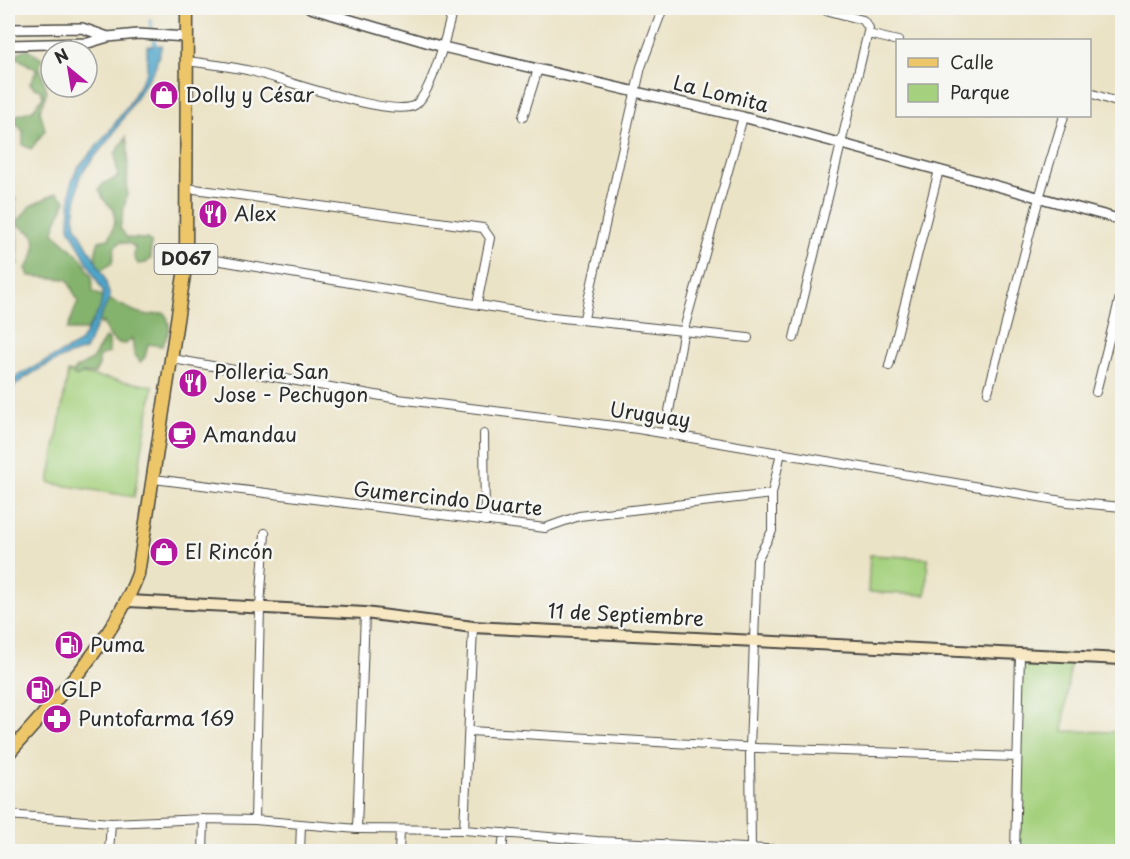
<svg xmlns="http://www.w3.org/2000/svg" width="1130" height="859" font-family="'Playpen Sans',sans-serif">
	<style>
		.green { fill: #a5d17e; stroke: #687e54; stroke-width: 1.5 }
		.forest { fill: #84b36d; stroke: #586f4c; stroke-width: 1.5 }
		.water { fill: #4ea5cb; stroke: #3c687b; stroke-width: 1.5 }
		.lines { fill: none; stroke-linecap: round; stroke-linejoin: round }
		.stream { stroke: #4ea5cb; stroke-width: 3 }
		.minor-casing { stroke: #484742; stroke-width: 10 }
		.tertiary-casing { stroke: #484742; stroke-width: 12 }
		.secondary-casing { stroke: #484742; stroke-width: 14 }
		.primary-casing { stroke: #484742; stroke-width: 15 }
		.minor { stroke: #fff; stroke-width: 8 }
		.tertiary { stroke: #fff; stroke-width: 9 }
		.secondary { stroke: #f7e8c3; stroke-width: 10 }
		.primary { stroke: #ecc669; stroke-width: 12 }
		.labels { text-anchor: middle; stroke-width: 5; stroke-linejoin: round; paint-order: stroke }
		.shield { fill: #f6f6f2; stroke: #686867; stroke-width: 1.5 }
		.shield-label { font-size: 18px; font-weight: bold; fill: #2b2b2b }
		.street-label { font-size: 20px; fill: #2b2b2b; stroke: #f6f6f2 }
		.poi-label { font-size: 20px; fill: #2b2b2b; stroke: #f6f6f2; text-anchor: start }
	</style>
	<rect width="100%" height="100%" fill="#f6f6f2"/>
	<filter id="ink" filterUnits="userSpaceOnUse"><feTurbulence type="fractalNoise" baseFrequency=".0167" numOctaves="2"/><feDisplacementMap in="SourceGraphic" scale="12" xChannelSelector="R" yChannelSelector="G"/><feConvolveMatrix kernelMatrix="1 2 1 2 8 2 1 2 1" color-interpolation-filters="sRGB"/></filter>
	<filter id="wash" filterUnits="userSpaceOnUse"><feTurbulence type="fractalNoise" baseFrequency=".008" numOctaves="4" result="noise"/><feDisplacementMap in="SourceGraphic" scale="24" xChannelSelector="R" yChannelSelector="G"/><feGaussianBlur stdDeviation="1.35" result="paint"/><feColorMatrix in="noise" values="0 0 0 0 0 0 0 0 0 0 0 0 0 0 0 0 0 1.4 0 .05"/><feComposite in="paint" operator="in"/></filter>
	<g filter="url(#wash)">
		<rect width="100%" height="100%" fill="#ebe3c6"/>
		<path class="green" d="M15,197L18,264L8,265V198Z
			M68,372L153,386L134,497L49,483Z
			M870,555L928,558L926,595L868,592Z
			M1020,655H1071L1063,731L1122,732V804L1119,851L1015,852Z"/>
		<path class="forest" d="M27,49L42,59L40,67L47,91L40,111L45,130L31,149L23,145V131L14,121L17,115L33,110L43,96L41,90L34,88L30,83L37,70L16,57L19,52Z
			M126,137L128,147L127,194L120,228L127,238L147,239L151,242V258L146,263L138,264L134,257L135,248L131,244L120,242L115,247L112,263L100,271C93,260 95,253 99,241L109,239L115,223L114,210L104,200L99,189L104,183L118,177L115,154Z
			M57,193L66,201L56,222L54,233L82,259L92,277L93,292L136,312L149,315L164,313C173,324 169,334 162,346L148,344L145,357L140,362L134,353L132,338L126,344C112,344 108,334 103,322L101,325L99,321H92L87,330H67L78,301L67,279L29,276L26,268C35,258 37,247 33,234L16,224L30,206Z
			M105,338L109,340V353L99,356V366L94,374L82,373L77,377L73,375L75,369L92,360Z"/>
		<path class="water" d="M162,45L155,68L113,134L80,175L74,216L76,226L104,276L110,297L85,350C63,356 22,375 8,393V387L17,376L80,343L100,309L103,292L69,227L71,184L77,169L109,132L130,102L147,71V46Z"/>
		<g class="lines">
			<path class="stream" d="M150,20L156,49"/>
		</g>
	</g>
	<g filter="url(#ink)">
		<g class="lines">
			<g class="minor-casing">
				<path id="minor" d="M868,34L898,41
					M187,61C208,64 230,66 251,71C279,78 394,119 415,105C432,93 448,29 453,8
					M1090,93L1122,104
					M523,117L538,69
					M187,188L483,228L490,238L477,304
					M186,255L544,316L748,338
					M584,318L641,67L663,8
					M794,338L869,28L863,20L818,8
					M173,359L398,399L638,429L1068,502L1122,507
					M889,366L939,170
					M988,392L1039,198L1064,116
					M1096,392L1122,289
					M665,433L684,329L743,117
					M484,434L485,521
					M154,479L545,528L579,516L772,494
					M470,731L758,748L1017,757
					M8,815L111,823L204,819L255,820L357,829L464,830L597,841L827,852
					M255,820L260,607L265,533
					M357,829L365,613
					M464,830L473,627
					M751,849L750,748L757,560L772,531V494L781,452
					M109,852L111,823
					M203,852L204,819
					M300,852L301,824
					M399,852L400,830
					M502,852L504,833
					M597,852V841
					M1015,852L1020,655
					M1119,852L1122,808"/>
			</g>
			<g class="tertiary-casing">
				<path id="tertiary" d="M310,8L443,47L743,117L1122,220
					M8,29L82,28L108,37
					M8,45L88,43L108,37L138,34L187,37"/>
			</g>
			<g class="secondary-casing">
				<path id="secondary" d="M128,601L365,613L473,627L1122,659"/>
			</g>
			<g class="primary-casing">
				<path id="primary" d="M8,754C57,698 111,645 138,574L186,262L187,8"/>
			</g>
			<use href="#minor" class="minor"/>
			<use href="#tertiary" class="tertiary"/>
			<use href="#secondary" class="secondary"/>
			<use href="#primary" class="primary"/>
		</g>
	</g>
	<defs>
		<g id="shop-disc" transform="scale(1.5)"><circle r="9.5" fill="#b5179e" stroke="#f6f6f2"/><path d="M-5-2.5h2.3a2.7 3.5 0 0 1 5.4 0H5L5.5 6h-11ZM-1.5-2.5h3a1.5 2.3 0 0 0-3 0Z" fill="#fff"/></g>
		<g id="restaurant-disc" transform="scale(1.5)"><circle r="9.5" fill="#b5179e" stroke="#f6f6f2"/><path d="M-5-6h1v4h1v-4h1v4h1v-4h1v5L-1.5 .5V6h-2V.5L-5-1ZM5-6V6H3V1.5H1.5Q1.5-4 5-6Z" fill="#fff"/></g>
		<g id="cafe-disc" transform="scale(1.5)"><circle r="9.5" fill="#b5179e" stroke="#f6f6f2"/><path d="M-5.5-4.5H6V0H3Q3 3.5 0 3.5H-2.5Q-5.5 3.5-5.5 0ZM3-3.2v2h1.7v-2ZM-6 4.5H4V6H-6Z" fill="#fff"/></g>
		<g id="fuel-disc" transform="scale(1.5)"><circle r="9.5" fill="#b5179e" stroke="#f6f6f2"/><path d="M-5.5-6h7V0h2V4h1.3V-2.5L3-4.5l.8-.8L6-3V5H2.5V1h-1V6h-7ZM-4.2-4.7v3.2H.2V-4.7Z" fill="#fff"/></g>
		<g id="pharmacy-disc" transform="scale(1.5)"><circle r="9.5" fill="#b5179e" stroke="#f6f6f2"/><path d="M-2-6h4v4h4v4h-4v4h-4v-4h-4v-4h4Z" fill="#fff"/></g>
	</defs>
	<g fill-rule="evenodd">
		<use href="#shop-disc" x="164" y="95"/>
		<use href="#restaurant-disc" x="213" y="214"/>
		<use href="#restaurant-disc" x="193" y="383"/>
		<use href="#cafe-disc" x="182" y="435"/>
		<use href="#shop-disc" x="164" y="552"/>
		<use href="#fuel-disc" x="69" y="645"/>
		<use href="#fuel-disc" x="40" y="690"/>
		<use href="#pharmacy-disc" x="57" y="719"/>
	</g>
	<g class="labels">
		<rect class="shield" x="154.5" y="244" width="63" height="30" rx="4.5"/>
		<g class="shield-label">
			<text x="186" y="265">D067</text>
		</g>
		<g class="street-label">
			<text transform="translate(721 94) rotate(14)" y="7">La Lomita</text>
			<text transform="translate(650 415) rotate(8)" y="7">Uruguay</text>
			<text transform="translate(448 499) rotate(6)" y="7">Gumercindo Duarte</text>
			<text transform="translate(626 615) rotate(3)" y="7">11 de Septiembre</text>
		</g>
		<g class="poi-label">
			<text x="185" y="102">Dolly y César</text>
			<text x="234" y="221">Alex</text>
			<text x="214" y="379">Polleria San<tspan x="214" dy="23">Jose - Pechugon</tspan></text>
			<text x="203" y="442">Amandau</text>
			<text x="185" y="559">El Rincón</text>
			<text x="90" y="652">Puma</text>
			<text x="61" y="697">GLP</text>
			<text x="78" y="726">Puntofarma 169</text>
		</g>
	</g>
	<rect width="1130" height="859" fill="none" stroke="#f6f6f2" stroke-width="30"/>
	<rect x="896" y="39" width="195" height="78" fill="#f6f6f2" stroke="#a5a5a2" stroke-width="1.5"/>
	<rect x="908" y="58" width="30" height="9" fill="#ecc669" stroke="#a5a5a2" stroke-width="1.5"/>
	<text x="950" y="69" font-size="18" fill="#2b2b2b">Calle</text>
	<rect x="908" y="84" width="30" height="18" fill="#a5d17e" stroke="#a5a5a2" stroke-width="1.5"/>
	<text x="950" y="99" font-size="18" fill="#2b2b2b">Parque</text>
	<g transform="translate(69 69) rotate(330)"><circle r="28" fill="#f6f6f2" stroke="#a5a5a2" stroke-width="1.5"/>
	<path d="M0-4.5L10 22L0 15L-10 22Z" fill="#b5179e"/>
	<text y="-9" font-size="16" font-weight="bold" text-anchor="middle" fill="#2b2b2b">N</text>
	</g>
</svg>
